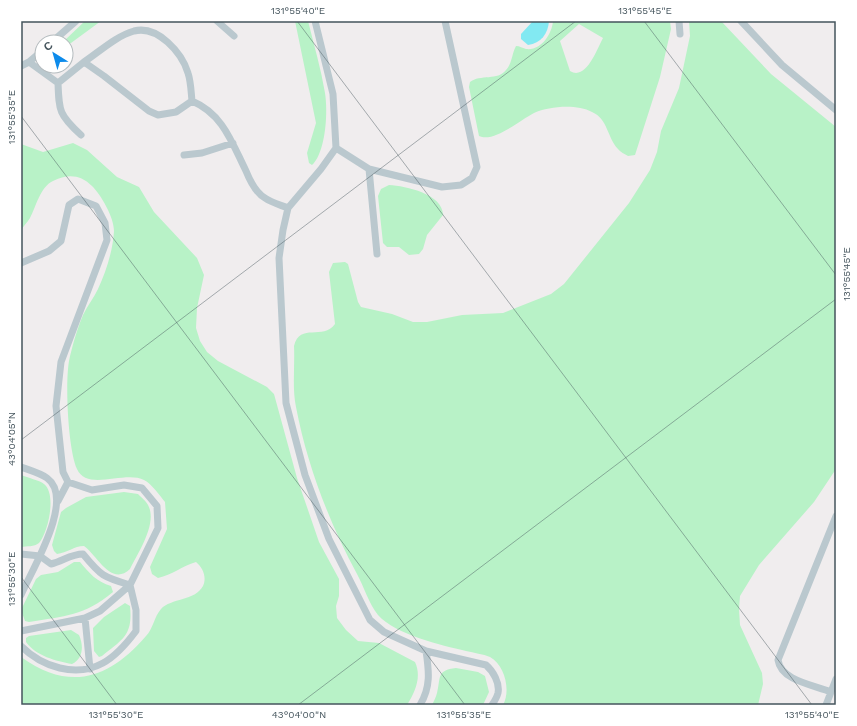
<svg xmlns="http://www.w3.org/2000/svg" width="857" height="726" font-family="'Work Sans',sans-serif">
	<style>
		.green { fill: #b8f2c7; fill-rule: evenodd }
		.water { fill: #82e9f2 }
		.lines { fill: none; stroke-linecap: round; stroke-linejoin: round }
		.service { stroke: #bac8ce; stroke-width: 7 }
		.ticks { fill: none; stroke: #44545c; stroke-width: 1; stroke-opacity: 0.45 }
		.neatline { fill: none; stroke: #44545c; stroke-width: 1.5 }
		.ticks-label { font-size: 10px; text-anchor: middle; fill: #44545c }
	</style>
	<rect width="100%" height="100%" fill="#f0edee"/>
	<path class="green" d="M85,21H101L71,43L66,44L64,41Z
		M295,21H308C314,45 321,69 325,93C328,111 326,152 312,165L309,163L307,153L316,123Z
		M553,21H670L671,29L660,77L635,155L628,156C625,154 620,152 618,149C607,137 608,119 592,112C577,104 550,106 534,113C520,120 494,143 479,136L469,87L470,82C480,74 498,81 506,70C512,64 512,53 516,46C520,46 522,48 526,49C541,51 552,34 553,21ZM579,24L603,38C597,49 586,81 570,71L560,41Z
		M689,21H721L771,74L836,127V469L814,502L759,565L740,596L739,609L740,625L762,673L763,684L758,705H503C511,691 505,665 490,657C483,654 474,653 466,651C441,645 396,635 378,615C369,604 364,587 357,574C329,522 307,465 296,407C292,388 295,366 294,346C300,322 323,341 335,324L329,272L333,263L345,262L348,264L358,302L361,307L392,314L413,322H427L462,315L503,313L551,294L564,284L629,203L650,170L657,152L661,131L679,88L690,36Z
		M73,143L87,150L117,177L139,187L154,212L197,258L204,275L197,308L196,328L200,341L207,352L218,361L267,387L274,394L297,478L319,542L339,579V596L336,606L337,618L346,630L358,641L379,643L415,662C422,677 415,692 407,705H21V657C70,692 109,679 146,636C153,629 154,617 161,609C171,598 195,601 203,586C207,577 203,568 196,562C182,566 172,575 158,578L152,574L150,567L167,529L165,502C160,496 152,484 144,480C125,470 87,492 77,469C68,449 65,384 69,361C72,347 77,329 83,315C87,306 94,298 98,289C106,272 113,250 114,231C114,217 101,195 92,186C80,174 67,174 53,181C40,187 36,207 30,218C27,223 23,226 21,231V144L43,152Z
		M389,185C406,186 443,194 443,215L427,235L423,249L419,254L409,255L399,247H387L383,243L378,196L381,189Z
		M21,475C28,478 39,480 44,484C57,494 48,533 39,543C34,547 27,546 21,547Z
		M124,492L138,494C141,497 146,501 148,505C158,523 138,553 130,569C111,587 97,555 84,546C74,546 67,553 57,554L54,551L52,545L61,512L66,508L86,497Z
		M74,562H80C89,573 97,582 111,586L113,592C84,616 65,616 29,622L25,621L21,610L36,579L41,575L58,572Z
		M125,603L130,606C133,635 123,639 102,656L99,657L94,651L93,628L104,617Z
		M71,630L79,635C84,646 83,659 72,664C56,661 36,656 26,642V638L29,636Z
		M456,668L478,672L485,676L489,692L483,705H432C434,701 436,697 437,693C441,678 436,670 456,668Z"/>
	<path class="water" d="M533,21H549C548,34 541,43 528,45L521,39V34Z"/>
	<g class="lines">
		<path class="service" d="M217,21L234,36
			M315,21L333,94L336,148L321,169L288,208L283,230L279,258L286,403L305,475L329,539L370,620L384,632L426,651L486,665C493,671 500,683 498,693C497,697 494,702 492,705
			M679,21L680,34
			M741,21L782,65L836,110
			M52,42L76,21
			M29,62L42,51
			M84,62C99,52 116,36 134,31C158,25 182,53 188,73C191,82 191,92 192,101
			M21,66L29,62L58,83L84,62L104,76L149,111L158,115L176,112L192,101
			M58,83C59,111 59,115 81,135
			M192,101C223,114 232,143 246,171C250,181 256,193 265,198C272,203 281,205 288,208
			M336,148L369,169L442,187L461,185L472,178L477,167L445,21
			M184,155L202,153L233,143
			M369,169L377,254
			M21,263L49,251L61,241L69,205L78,199L96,206L105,223L107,240L61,362L56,406L63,472L68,482L92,490L124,485L142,488L157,506L158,528L130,585L136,610V631C127,643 116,656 103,663C76,678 42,667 21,646
			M21,467C29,470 40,473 47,478C76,499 31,571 21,595
			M58,501L68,482
			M836,516L778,660C781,681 814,685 831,692L836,679
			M21,554L40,556L51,564C63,561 71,554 83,554C101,576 103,577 130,585
			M85,618L90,669
			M21,631L85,618L100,611L130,585
			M420,705C431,687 429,671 426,651
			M826,705L831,692"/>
	</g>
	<path class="ticks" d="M297,21L812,705M644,21L836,275M21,116L465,705M21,440L576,21M21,577L117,705M298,705L836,299"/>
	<rect width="857" height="726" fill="none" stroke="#ffffff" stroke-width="44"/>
	<g transform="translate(54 54) rotate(323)"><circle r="19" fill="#ffffff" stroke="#b4bbbe"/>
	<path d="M0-3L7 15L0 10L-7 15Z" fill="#0d8beb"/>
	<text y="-6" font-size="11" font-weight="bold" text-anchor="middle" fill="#44545c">С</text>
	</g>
	<rect x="22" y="22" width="813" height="682" class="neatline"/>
	<g class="ticks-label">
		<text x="298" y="14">131°55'40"E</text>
		<text x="645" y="14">131°55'45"E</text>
		<text transform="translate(11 117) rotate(-90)" y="4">131°55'35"E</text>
		<text transform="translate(846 274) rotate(-90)" y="4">131°55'45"E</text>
		<text transform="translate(11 439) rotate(-90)" y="4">43°04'05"N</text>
		<text transform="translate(11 579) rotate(-90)" y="4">131°55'30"E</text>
		<text x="116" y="718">131°55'30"E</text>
		<text x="299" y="718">43°04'00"N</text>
		<text x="464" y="718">131°55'35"E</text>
		<text x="812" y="718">131°55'40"E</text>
	</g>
</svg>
